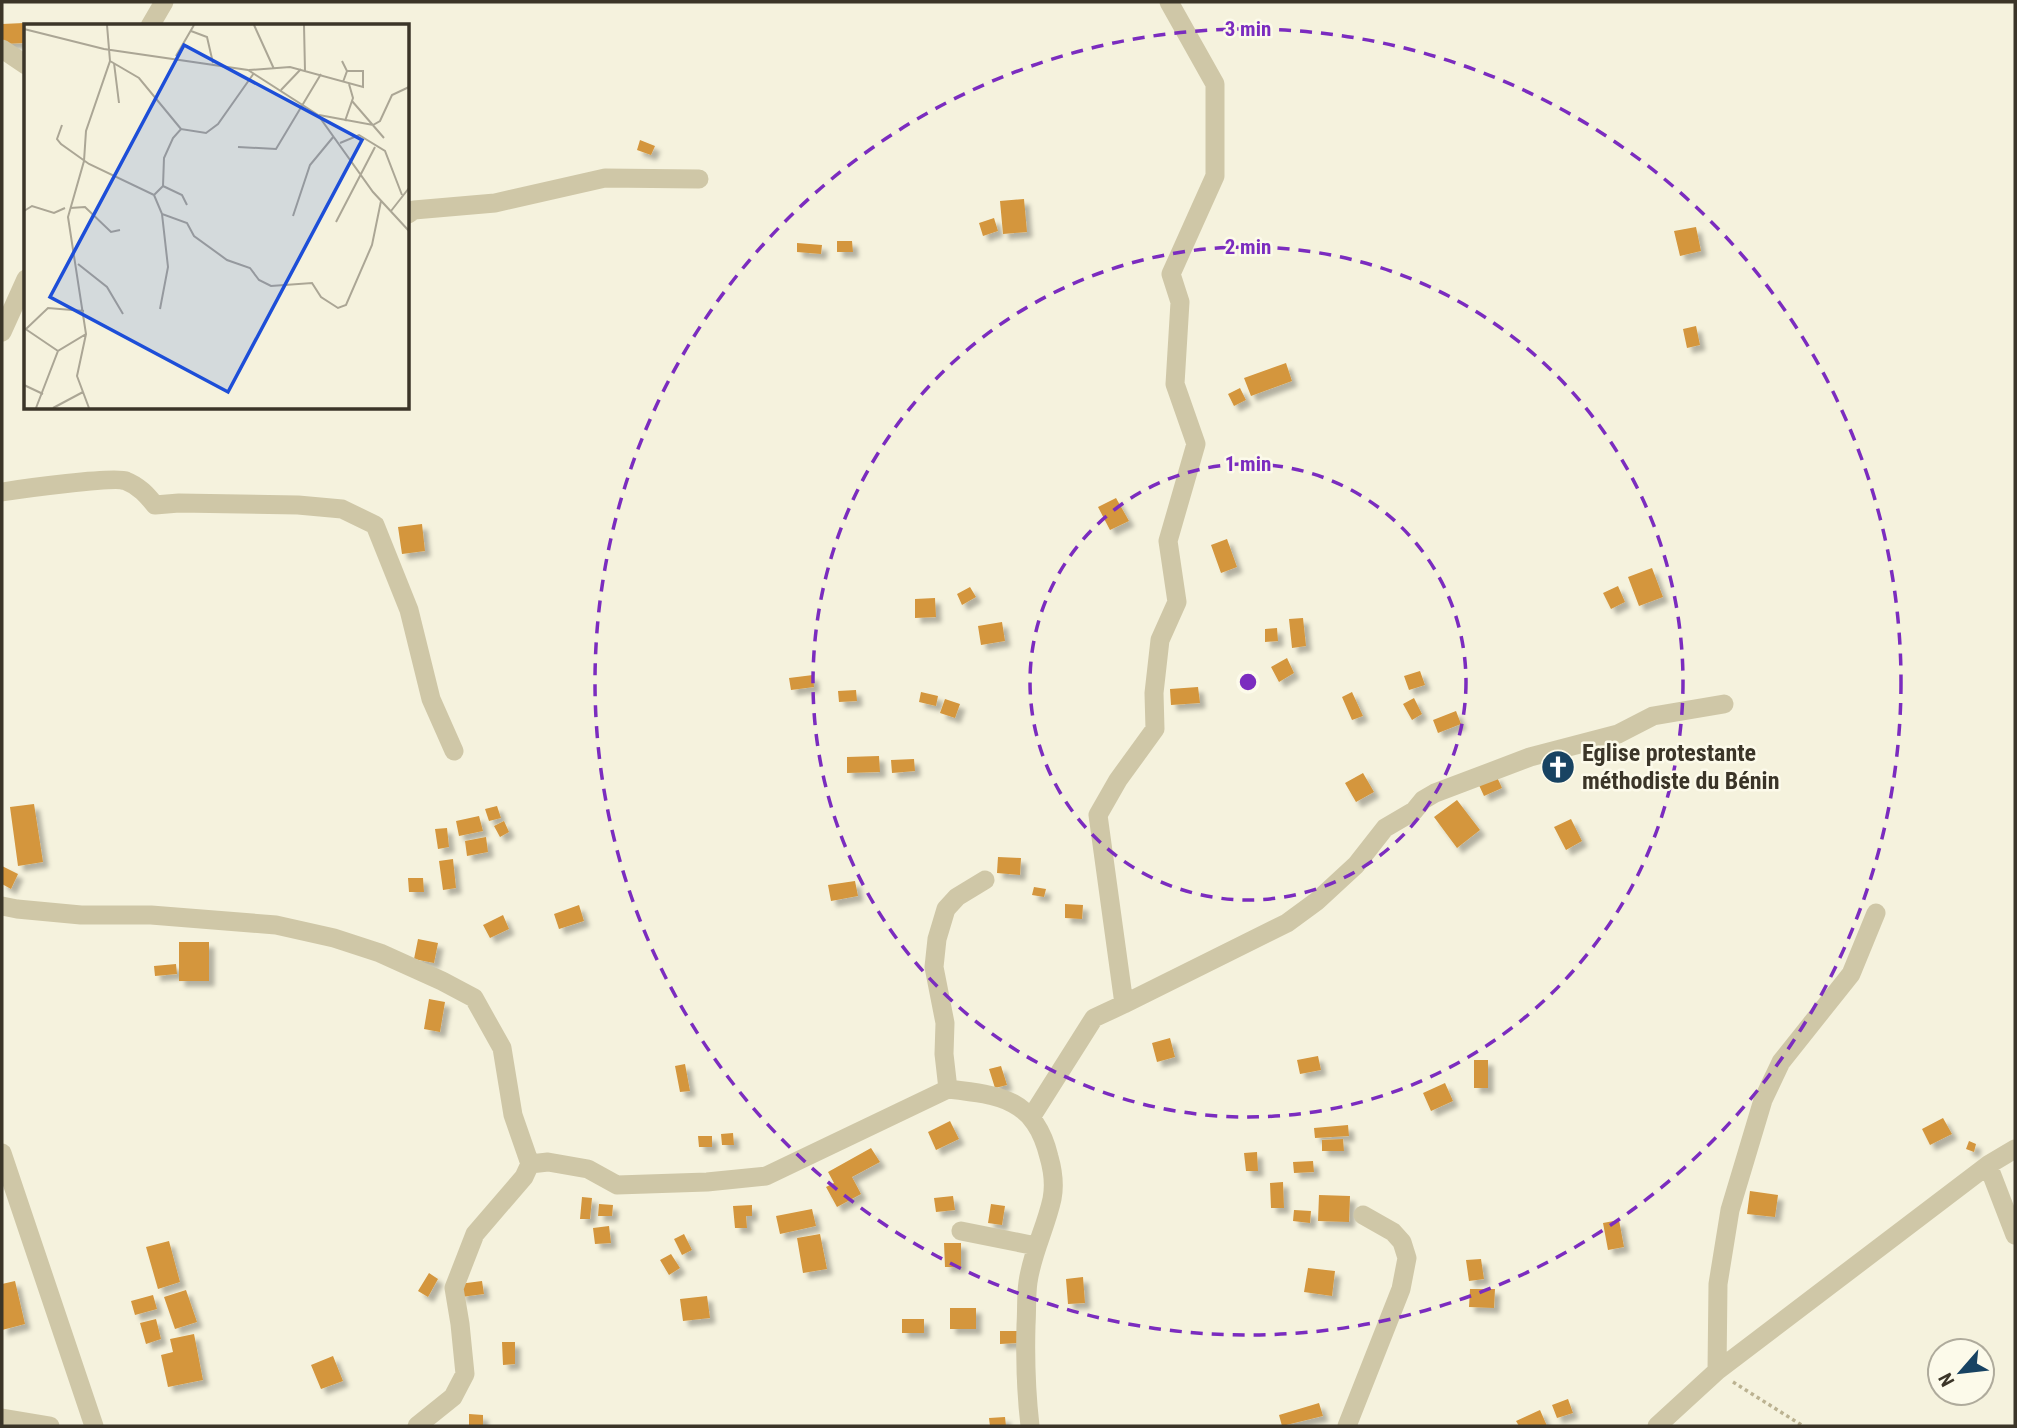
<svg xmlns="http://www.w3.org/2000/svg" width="2017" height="1428" font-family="'Roboto Condensed',sans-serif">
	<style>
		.building { fill: #d4963c; filter: url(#shadow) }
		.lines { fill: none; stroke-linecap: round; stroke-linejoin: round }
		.path { stroke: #bbb291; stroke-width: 3.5; stroke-dasharray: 3.5 3.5; stroke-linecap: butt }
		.minor { stroke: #cfc7a7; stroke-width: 19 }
		.ring { fill: none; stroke: #7b2cbf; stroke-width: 3.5; stroke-dasharray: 12 9 }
		.labels { text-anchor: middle; stroke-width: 5; stroke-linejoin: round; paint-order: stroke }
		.poi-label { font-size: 24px; font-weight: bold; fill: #3b3528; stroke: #fcfaea; text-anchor: start }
		.inset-road { fill: none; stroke: #aba695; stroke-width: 2 }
		.view { fill: #1d4ed8; fill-opacity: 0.15; stroke: #1d4ed8; stroke-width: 3.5 }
		.inset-edge { fill: none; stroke: #3b3528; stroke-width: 3.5 }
		.centre { fill: #7b2cbf; stroke: #fcfaea; stroke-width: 3.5 }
		.ring-label { font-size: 21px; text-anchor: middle; font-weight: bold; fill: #7b2cbf; stroke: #fcfaea; stroke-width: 5; stroke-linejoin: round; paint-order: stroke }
	</style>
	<defs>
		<filter id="shadow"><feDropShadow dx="5.5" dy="5.5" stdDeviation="2" flood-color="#0004"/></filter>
	</defs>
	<rect width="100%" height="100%" fill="#f5f2dd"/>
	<path class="building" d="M24,23L25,43L2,44V24Z
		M640,140L655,146L651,155L637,150Z
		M1024,199L1027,232L1003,234L1000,201Z
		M994,218L998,231L983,236L979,223Z
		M1696,227L1701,251L1680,256L1674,231Z
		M837,241H852L853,252H837Z
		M797,243L822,245L821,254L797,252Z
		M1696,326L1700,345L1687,348L1683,329Z
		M1286,363L1292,381L1251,396L1244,378Z
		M1240,388L1246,400L1234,406L1228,394Z
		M1116,498L1129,521L1110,530L1098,507Z
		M422,524L425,551L402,554L398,527Z
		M1227,539L1237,567L1221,573L1211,545Z
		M1652,568L1663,597L1639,606L1628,577Z
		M1618,586L1625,602L1611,609L1603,593Z
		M970,587L976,597L962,605L957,594Z
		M935,598L936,617L915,618V599Z
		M1303,618L1306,646L1292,648L1289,619Z
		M1002,622L1005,641L981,645L978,626Z
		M1277,628L1278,641L1265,642V629Z
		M1287,658L1294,673L1279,682L1271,667Z
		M1420,671L1425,685L1409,690L1404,676Z
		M813,675L814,687L791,690L789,678Z
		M1198,687L1200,703L1171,705L1170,689Z
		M856,690L857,701L839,702L838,691Z
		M921,692L938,696L936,706L919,702Z
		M1352,692L1363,716L1352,720L1342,697Z
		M1414,698L1422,714L1412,720L1403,704Z
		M945,699L960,704L955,718L940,713Z
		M1456,711L1461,724L1438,733L1433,720Z
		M879,756L880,772L847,773V757Z
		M914,759L915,771L892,773L891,760Z
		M1363,773L1374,792L1356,802L1345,783Z
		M1496,775L1502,788L1484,796L1478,783Z
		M1457,800L1480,830L1457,848L1434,817Z
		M34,804L43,862L18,866L10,807Z
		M497,806L501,818L489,821L485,809Z
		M479,816L483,831L459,836L456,821Z
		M1571,819L1582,841L1566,850L1554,827Z
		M504,821L509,832L500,837L494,826Z
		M447,828L449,847L438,849L435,829Z
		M486,837L488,852L467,856L465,841Z
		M998,857L1021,858L1020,875L997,873Z
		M453,859L456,888L443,890L439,861Z
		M2,866L18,874L11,889L2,884Z
		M408,878H423L424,892H409Z
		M855,881L858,896L831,901L828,885Z
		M1034,887L1046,889L1044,897L1032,895Z
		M1065,904L1083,905L1082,919L1065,918Z
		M579,905L584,921L559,929L554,914Z
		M503,915L509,929L490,938L483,925Z
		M418,939L438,943L434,963L414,959Z
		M179,942H209V981H179Z
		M176,964L177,974L155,976L154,966Z
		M429,999L445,1002L440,1032L424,1029Z
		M1170,1038L1175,1057L1157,1062L1152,1043Z
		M1318,1056L1321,1070L1300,1074L1297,1060Z
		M1474,1060H1488V1088H1474Z
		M685,1064L690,1091L680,1092L675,1066Z
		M1001,1066L1007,1085L995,1088L989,1069Z
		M1445,1083L1453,1101L1431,1111L1423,1093Z
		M1943,1118L1952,1134L1930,1145L1922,1129Z
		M950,1121L959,1139L936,1150L928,1132Z
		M1348,1125L1349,1136L1315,1138L1314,1128Z
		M733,1133L734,1145H722L721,1134Z
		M698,1136H712V1147H699Z
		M1343,1139L1344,1151H1322V1140Z
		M1969,1141L1976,1144L1974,1152L1966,1149Z
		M871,1148L880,1162L852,1177L861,1194L837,1207L826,1187L834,1183L828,1172Z
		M1257,1152L1258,1171H1246L1244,1153Z
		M1313,1161L1314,1172L1294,1173L1293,1162Z
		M1283,1182L1284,1208H1271L1270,1183Z
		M1750,1191L1778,1195L1775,1217L1747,1214Z
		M1319,1195L1350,1196L1349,1222L1318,1221Z
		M953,1196L955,1210L936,1212L934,1198Z
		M582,1197L592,1198L590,1219H580Z
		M599,1204L613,1205L612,1216H598Z
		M991,1204L1005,1206L1002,1225L988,1223Z
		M752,1205V1216H746L747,1228H735L733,1206Z
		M812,1209L816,1226L780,1234L776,1216Z
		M1294,1210L1311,1211L1310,1223L1293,1221Z
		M1619,1220L1624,1247L1608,1250L1603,1223Z
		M609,1226L611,1243L595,1244L593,1228Z
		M684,1234L692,1250L682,1255L674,1239Z
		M820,1234L827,1269L803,1273L797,1238Z
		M169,1241L180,1282L158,1289L146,1247Z
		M944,1243H961V1267H945Z
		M671,1254L680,1268L669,1275L660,1260Z
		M1481,1259L1484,1279L1469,1281L1466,1260Z
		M1308,1268L1335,1271L1332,1296L1304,1292Z
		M429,1273L438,1279L428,1297L418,1291Z
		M1083,1277L1085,1303L1068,1304L1066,1279Z
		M15,1281L25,1324L2,1330V1284Z
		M482,1281L484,1294L461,1297L459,1284Z
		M1470,1289H1495L1494,1308L1469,1307Z
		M186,1290L197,1322L175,1329L164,1297Z
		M153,1295L157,1309L135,1315L131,1301Z
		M707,1296L710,1318L683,1321L680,1299Z
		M950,1308H976V1329H950Z
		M156,1319L161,1339L146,1344L140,1323Z
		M902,1319H924V1333H902Z
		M1000,1331H1017V1343L1000,1344Z
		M194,1334L203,1380L168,1387L161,1355L173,1352L170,1339Z
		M502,1342H515V1364L503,1365Z
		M333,1356L343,1381L321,1389L311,1365Z
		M1568,1399L1573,1413L1557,1418L1552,1405Z
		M1319,1403L1323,1416L1282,1426L1279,1415Z
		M1540,1410L1547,1426H1519L1516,1421Z
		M469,1414L483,1415V1426H469Z
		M1005,1417L1006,1426H990L989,1418Z"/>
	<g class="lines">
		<path class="path" d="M1733,1382L1803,1426"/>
		<path class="minor" d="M150,26L164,2
			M2,49L26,65
			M408,214L414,210L495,203L605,178L699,179
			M2,332L26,279
			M2,492C20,489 115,476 126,481C139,486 147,495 155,505L179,503L298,505L342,509L375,525L409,610L431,699L454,751
			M2,906L17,909L81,915H151L276,925L334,938L380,953L442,981L474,998L502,1048L513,1115L530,1164L548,1162L588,1169L617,1185L707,1182L766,1176L948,1089C1001,1095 1035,1099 1049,1157C1053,1171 1055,1184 1052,1199C1046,1227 1032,1253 1028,1282C1026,1295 1027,1310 1026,1325C1025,1360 1026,1391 1030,1426
			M1124,1004L1287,923L1317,901L1356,865L1385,828L1414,811L1423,800L1435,793L1530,757L1618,734L1653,716L1724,704
			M948,1089L944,1054L945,1023L934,967L937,939L946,909L957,897L985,880
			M1032,1116L1094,1018L1124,1004L1098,815L1118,780L1155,729L1154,693L1160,640L1177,602L1168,541L1196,444L1175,384L1180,302L1171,274L1215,176V84L1169,2
			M2,1153L94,1426
			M1988,1165L2015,1235
			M961,1231L1036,1246
			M1717,1371L1718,1284L1730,1210L1763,1100L1781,1062L1851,974L1876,913
			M2,1418L50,1426
			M417,1426L453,1397L465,1374L460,1324L454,1288L475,1234L524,1177L530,1164
			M1347,1426L1401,1289L1407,1258L1402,1242L1393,1232L1363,1215
			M1657,1426L1717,1371L1988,1165L2015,1149"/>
	</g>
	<g class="ring">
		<circle cx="1248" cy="682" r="218"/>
		<circle cx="1248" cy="682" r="435"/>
		<circle cx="1248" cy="682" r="653"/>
	</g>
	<defs>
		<g id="church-disc" transform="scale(1.75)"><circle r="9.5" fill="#184362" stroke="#fcfaea"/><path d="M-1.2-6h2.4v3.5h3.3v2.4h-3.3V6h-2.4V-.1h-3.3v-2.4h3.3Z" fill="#fff"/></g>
	</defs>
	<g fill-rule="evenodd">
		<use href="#church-disc" x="1558" y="767"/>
	</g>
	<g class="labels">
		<g class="poi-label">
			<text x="1582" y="761">Eglise protestante<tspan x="1582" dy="28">méthodiste du Bénin</tspan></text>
		</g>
	</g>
	<g transform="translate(24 24)">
		<rect width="385" height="385" fill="#f5f2dd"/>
		<path class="inset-road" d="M230,1L250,45M280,1L281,47M0,5L80,25L224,46L294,91L349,168L385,207M167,7L183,13L189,39M152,32L170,1M86,37L115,54L157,105M318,37L323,47L319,58M90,39L95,79M225,46L266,43L339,63V47H323M257,66L277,45M328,77L360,114M295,91L349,101L356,97L368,71L385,63M321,97L329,74L325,60M38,101L33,115L37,120L65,140L130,171L139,162L140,134L149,114L157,105L182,109L194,100L230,49M316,119L335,111L361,127L378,171M214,123L252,125L297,50M139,162L158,171L163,181M130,171L138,190L163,199L170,212L203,236L226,244L235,256L247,262L288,259L297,273L314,284L322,281L348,221L357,177M46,184L61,183L87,208L96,206M0,187L8,182L30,189L41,184M367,187L385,164M269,192L286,141L310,112M312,198L351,123M54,240L83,263L99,290M136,285L144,243L138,190M0,304L34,327M2,305L24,284L60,287M62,310L53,352L65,384M0,361L19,370M12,384L34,327L62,310L44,193L60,137L62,107L86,37L83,1M29,384L59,368"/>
		<path class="view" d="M160,21L338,116L204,368L26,273Z"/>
		<rect width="385" height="385" class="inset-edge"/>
	</g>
	<circle cx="1248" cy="682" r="10" class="centre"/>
	<g class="ring-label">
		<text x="1248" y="36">3 min</text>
		<text x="1248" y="254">2 min</text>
		<text x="1248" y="471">1 min</text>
	</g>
	<rect width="2017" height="1428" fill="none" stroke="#3b3528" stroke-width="7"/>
	<g transform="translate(1961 1372) rotate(242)"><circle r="33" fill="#fcfaea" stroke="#afab9c" stroke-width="2"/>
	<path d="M0-5L12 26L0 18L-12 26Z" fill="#184362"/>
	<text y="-10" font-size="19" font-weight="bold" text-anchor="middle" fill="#3b3528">N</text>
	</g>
</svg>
